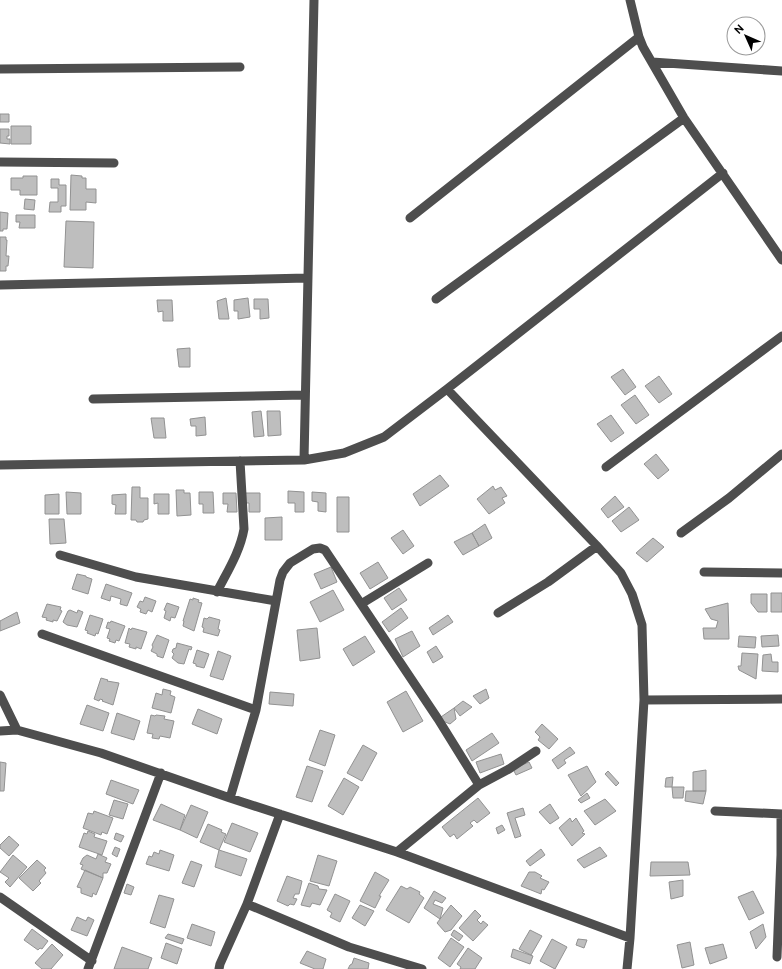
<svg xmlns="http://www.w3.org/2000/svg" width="782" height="969" font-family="Ubuntu,sans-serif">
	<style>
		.building { fill: #bebebe; stroke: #929292 }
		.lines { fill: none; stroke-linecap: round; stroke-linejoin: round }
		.minor { stroke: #4e4e4e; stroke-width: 9 }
	</style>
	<rect width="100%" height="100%" fill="#fff"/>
	<path class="building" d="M0,114H9V122H0Z
		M11,126H31V144H11Z
		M0,129H9V136H7V139H10V144L0,143Z
		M71,175L82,176V178H86V189H96V203L86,202V210H70Z
		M23,176H37V195H20V190H11V178H23Z
		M51,179H59V185H66V206H61V212H49L50,202H58V188H51Z
		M25,199L35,200L34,210L24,209Z
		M0,212L8,213L7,229H3V231H0Z
		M16,215H35V228H19L20,222H16Z
		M66,221L94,222L93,268L64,267Z
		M0,237H6V240H7L6,256H9L8,266H6V271H0Z
		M226,298L229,319H219L217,301Z
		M248,298L250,317L238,319V311H234V300Z
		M254,299H268L269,318L260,319V309H254Z
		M157,300H172L173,321H163V311L158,312Z
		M190,348V367H179L177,349Z
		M623,369L636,387L625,395L611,377Z
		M659,376L672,394L659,403L645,386Z
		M635,395L649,415L636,424L621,405Z
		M261,411L264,436L254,437L252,412Z
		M267,411H280L281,435L268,436Z
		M611,415L624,433L611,442L597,424Z
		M205,417L206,435L196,436V426H191L190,419Z
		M151,418H164L166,438H154Z
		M656,454L669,470L658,479L644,464Z
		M440,475L449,486L420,506L413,494Z
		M493,486L495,490L501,487L507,496L502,498L505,503L489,514L477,499Z
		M132,487H140V498H148V519L144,520L143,522H137L136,520H131Z
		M176,490H184V493H190L191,515L177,516Z
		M288,491L304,492V512H295V503H288Z
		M66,492L81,493V514H67Z
		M199,492H213L214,513H203V504H199Z
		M312,492L326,493V512L318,511V502L312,501Z
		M223,493H236L237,512H227L228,504H223Z
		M245,493H260V512H249V503H245Z
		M59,494V514H45V495Z
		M126,494V514H115L116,505L112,504V495Z
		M154,494H169V514H158V503L154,504Z
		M615,496L624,507L608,518L601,509Z
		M337,497H349V532H337Z
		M629,507L639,520L621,532L612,521Z
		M282,517V540H265V518Z
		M49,519H64L66,543L50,544Z
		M485,524L492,538L479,546L472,533Z
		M403,530L414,546L403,554L391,538Z
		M472,533L479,546L463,555L454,542Z
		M653,538L664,547L647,562L636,553Z
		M378,562L388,578L370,589L360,573Z
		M331,567L337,582L321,589L314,574Z
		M77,574L86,576V577L92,579L88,594L72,589Z
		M106,584L132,593L127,606L120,604L121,599L111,596L110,601L101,598Z
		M399,588L407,600L392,610L384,598Z
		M333,590L344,610L320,622L310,602Z
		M771,593H782V612H771Z
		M751,594H767V612H758L751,603Z
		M145,597L156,601L152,612L148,610L146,614L140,612L141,609L137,607L140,601L143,602Z
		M193,598L199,600L198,602L202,603L194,631L183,626L184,621H183L190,599L193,600Z
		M167,603L179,607L175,618L171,617L170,621L164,618L166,611L164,610Z
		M728,603L729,639H704L703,628H716L718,621L711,619L705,609Z
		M47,604L61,607L60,610L62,611L57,621L53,620V622L46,620L47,618L42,617Z
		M401,608L408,618L389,632L382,622Z
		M70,610L77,613L78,610L83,612L77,627L67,625L63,622L68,611Z
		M17,612L20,623L0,631V621Z
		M90,615L103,619L98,634L96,633L95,636L87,633L88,631L85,630Z
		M448,615L453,622L433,635L429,628Z
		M209,617L220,620L218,629L220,630L218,636L203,632L204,628L202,627L204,618L207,619Z
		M111,621L125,626L119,641L116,640L115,643L109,641L110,639L107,638L110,629L106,628L108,622L110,623Z
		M129,628L131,630L132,628L147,632L141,649L136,647V649L129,647L130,644L125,643Z
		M317,628L320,658L300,661L297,630Z
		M412,631L420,646L403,657L395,639Z
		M157,635L169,640L163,658L157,656V654L151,651L153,647L152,645Z
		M778,635L779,646L762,647L761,636Z
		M365,636L375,652L353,666L343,649Z
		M739,636L756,637L755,648L738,647Z
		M177,643L192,647L191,650L189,649L184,664L178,663L172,658L174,654L172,652L173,649L176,648Z
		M436,646L443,657L433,663L427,652Z
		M197,650L209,654L204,668L196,666V664L193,663Z
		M218,651L231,656L223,680L210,676Z
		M742,653L758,654L756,679L739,670L738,666H741Z
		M771,654L772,662H778V672L762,671L763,655Z
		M101,678L108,680L107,681L119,683L113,705L102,701L103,700L100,699L99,701L94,699Z
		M163,689L171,691L170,695L175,697L171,713L152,708L156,693L162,695Z
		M486,689L489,698L480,704L473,696Z
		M406,691L423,721L403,732L387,702Z
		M270,692L294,694L293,706L269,704Z
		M463,701L472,707L460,716L454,708Z
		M87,705L109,713L103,731L80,724Z
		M454,708L456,719L450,724L438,719Z
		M198,709L222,719L217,734L192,724Z
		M117,713L140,721L134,740L111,733Z
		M151,715L155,716L156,715L165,716L164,719L174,721L170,738L160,736L159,739L152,738L153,734L147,733Z
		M542,724L558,739L549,749L538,740L540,737L535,732Z
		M320,730L335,735L325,766L309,760Z
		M492,733L499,743L472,761L466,750Z
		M363,745L377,753L362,781L347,773Z
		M570,747L575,753L564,760L566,763L558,769L552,760Z
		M501,754L504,764L480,773L476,762Z
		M0,762L6,763L4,791H0Z
		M529,762L532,768L516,775L513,769Z
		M307,766L323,771L312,802L296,797Z
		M587,766L596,782L581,796L568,775Z
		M706,770V791H693V772Z
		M608,771L619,783L616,786L605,774Z
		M673,777L672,787H665L666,778Z
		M344,778L359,787L343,815L328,806Z
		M111,780L139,790L133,804L106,794Z
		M672,787H684L683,798H673Z
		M686,791H706L703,804L685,801Z
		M587,793L590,798L581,803L578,800Z
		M478,798L490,813L477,823L474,820L470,823L473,826L457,839L454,834L450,837L442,827Z
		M605,799L616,811L595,825L584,811Z
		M114,800L128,804L123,819L109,815Z
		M161,804L185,815L180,830L153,820Z
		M550,804L559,818L550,824L539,812Z
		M191,805L208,812L197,838L180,830Z
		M523,808L525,815L515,818L521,836L515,838L507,813Z
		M94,811L113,818L107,834L102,832L101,835L83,828L88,813L93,814Z
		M570,818L572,822L576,818L584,831L582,833L585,834L572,846L559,828Z
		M232,823L258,833L250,852L224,842Z
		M208,824L222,830L221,832L226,834L219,850L200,842Z
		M502,825L505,830L498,834L496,828Z
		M88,831L95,834L94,837L107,841L102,855L79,847L84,833L87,834Z
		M116,833L124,836L121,842L114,839Z
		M9,836L19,845L9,856L0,848V845Z
		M115,847L120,849L117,857L112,854Z
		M600,847L607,856L584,868L577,860Z
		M541,849L545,855L530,866L526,861Z
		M160,850L174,855L169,871L146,864L149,856L152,857L154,852L159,854Z
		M219,850L247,859L241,876L215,867Z
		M98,854L107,858L105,862L111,864L107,873H103V878L81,869L83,865L80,864L83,858L87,855L96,859Z
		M13,855L27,867L10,887L5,882L9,878L0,872Z
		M318,855L337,861L329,886L310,881Z
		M37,860L46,868L44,870L46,873L39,881L41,883L33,891L19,878Z
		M191,861L202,865L194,887L182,883Z
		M651,862H688L690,875L650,876Z
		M85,870L103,878L96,895L93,893L92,897L81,893V888L77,887Z
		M375,872L389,880L379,896H381L375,908L360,901Z
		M529,872H535L542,876L540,878L549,882L544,890L542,889L541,894L521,886Z
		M287,876L302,881L299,894H295L293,898L297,899L294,905L290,904L288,906L277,901Z
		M683,880V896L671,899L669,882Z
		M309,883L318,886L319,889L327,890L320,905L312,903L310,907L301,905Z
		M127,884L134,887L131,895L124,893Z
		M401,886L407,889L410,887L420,892L419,894L424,898L409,923L386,910Z
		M434,891L446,898L442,903L435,900L433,904L443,908L440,919L424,908Z
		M753,891L764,913L749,920L738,897Z
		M335,894L350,901L340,922L330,917L332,913L327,910Z
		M159,895L174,899L165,928L150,923Z
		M360,905L374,911L365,926L352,918Z
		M451,905L462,916L451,930L445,932L437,923Z
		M475,910L481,916L477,920L481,924L483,921L488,925L473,941L459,928Z
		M77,917L86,921L88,917L94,920L87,936L71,930Z
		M192,924L215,932L211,946L187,938Z
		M763,924L766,937L756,949L750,932Z
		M32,929L48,941L42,949L40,948L38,950L24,940Z
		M454,930L463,936L459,941L451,935Z
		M530,930L542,936L531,955L519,949Z
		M168,934L184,939L182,944L165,938Z
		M451,938L464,947L450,967L438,958Z
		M552,939L567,947L555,969L540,961Z
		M578,939L587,940L584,948L576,945Z
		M690,942L694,965L682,968L677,945Z
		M166,943L182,949L177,964L161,958Z
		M52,944L63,955L51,969H42L35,963Z
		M723,944L727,958L710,964L705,948Z
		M122,947L152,958L148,969H114Z
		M468,948L482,958L475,969H460L461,967L457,964Z
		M513,949L533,956L530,964L511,957Z
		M307,951L326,959L323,969H315L300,963Z
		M354,958L369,963L368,969H348L350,965L352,964Z"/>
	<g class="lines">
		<path class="minor" d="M630,0L639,37L643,47L684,118L782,260
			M652,62L782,71
			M0,69L240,67
			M0,162L114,163
			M410,218L639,37
			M0,285L307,278
			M436,299L684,118
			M447,389L597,546L621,573L632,594L642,625L644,700L630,938L627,969
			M93,399L305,395
			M304,460L314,0
			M0,465L304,460L344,453L384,437L447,389L723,173
			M606,467L782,336
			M681,533L729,498L782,454
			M60,555L136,577L276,601
			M704,572L782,573
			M217,592C227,572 240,552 244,529L240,461
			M361,604L428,563
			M498,613L548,582L597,546
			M42,634L256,710
			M0,695L17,730
			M644,700L782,699
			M0,731L17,730L101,753L230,798L397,852L630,938
			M230,798L256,710L280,580L283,572L290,563L313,549L320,548L325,550L438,719L479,785
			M715,811L782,814
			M397,852L479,785L509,769L536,751
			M0,897L92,961
			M247,904L349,947L422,969
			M777,957L781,855V814
			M88,969L161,773
			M219,969L220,964L247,904L280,814"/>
	</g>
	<g transform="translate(746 36) rotate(315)"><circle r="19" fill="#ffffff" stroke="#999999"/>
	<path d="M0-3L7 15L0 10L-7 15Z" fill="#000000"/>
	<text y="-6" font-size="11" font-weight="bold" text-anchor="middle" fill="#000000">N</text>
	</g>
</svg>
